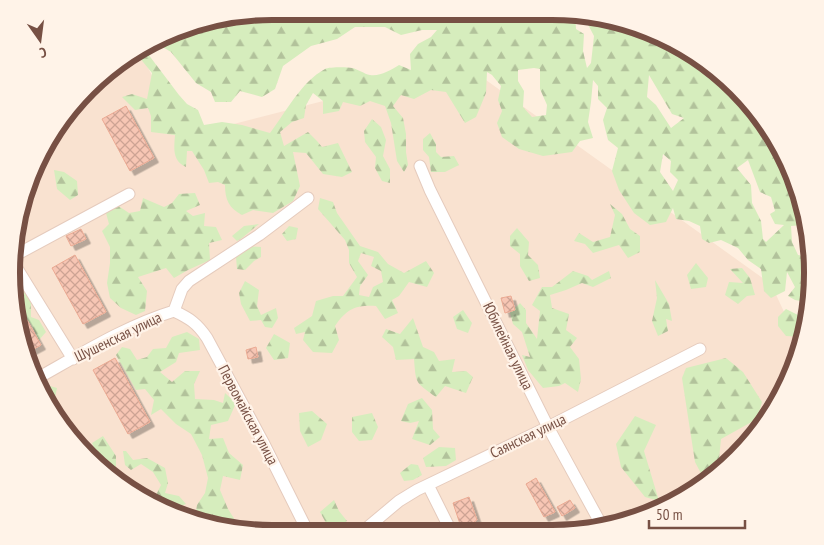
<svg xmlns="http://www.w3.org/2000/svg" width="824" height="545" font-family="'PT Sans Narrow',sans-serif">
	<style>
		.residential { fill: #f9e2d0 }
		.forest { fill: url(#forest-firs); fill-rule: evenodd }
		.building { fill: url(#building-cross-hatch); stroke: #ebaa93; filter: url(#shadow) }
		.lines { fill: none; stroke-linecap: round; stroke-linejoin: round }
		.street-casing { stroke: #e5cbbd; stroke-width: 13 }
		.street { stroke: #fff; stroke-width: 11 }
		.labels { text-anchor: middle; stroke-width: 4.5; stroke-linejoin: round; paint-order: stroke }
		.street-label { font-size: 15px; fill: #775044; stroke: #fff3e8 }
		.rim { fill: none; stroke: #775044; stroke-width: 6 }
	</style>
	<defs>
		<pattern id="forest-firs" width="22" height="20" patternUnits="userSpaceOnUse" patternTransform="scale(1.25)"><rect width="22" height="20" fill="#d6edbd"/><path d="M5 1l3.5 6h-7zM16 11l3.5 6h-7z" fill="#b2c29b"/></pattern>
		<pattern id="building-cross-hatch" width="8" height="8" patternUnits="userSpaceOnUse" patternTransform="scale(1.25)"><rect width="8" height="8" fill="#f7c6b4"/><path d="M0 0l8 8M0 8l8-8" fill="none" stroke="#cda394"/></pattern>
		<filter id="shadow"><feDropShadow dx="4.5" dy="4.5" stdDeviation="0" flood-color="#0004"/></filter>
	</defs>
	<rect width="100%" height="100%" fill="#feefdf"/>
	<path class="residential" d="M139,50L183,137L370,89L472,70L771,284L800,346L799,357L748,445L667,507L568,533L238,531L157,507L100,469L46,403L20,340L12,255L31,173L65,113L127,55Z"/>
	<path class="forest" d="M273,11L575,13L576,29L584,34L583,51L587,68L591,63L594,36L582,13L586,14L667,38L712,68V69H713L724,76L786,157L804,225L791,226L792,242L798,255L804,256L806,268L811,266L806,302L795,300L788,296L795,287L787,272L785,291L771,298L764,291L761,269L748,260L738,248L721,240L709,243L702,239L700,226L689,221L676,219L673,208L666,222L650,225L634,213L619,190L612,171L618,148L608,140L603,120L607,108L598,99V86L593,80L591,102L588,122L593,138L580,141L572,152L543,156L519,149L502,137L497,123L502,111L498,100L501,86L492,75L487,72L486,93L476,117L465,123L446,92L431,90L414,99L401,95L393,106L403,118L406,134V152L408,165L404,172L397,161L391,123L385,106L370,101L360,106L343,102L339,111L323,114V101L313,93L306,105L304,118L292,122L280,132L284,146L308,132L317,141L322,147L338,143L352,172L342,177L323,174L306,153L293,152L300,186L293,201L273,213L253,210L242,215C229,208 225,200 225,185L218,182L209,183L204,170L192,151H187L186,167C172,161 174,148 175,135L151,132V116L148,108L135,110L122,97L132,94L147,99L152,73L135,52L148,54L179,95L187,104L198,110L204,125L222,122L242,125L270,133C286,112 301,82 325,69C329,67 347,67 352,68C358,69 364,74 370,75C379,77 391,70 399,65L411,70L410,54L418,44L431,37L437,30H422L401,35L385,27H355L337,39L311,46L283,66L275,89L262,97L240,91L231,102H215L211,92L196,83L171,52L161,46L164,37L189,25ZM534,68L540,69V89L547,105L546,115L532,117L523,107L524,91L518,81V70ZM649,75L672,114L684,118L671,128L656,105L647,97ZM663,154L671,161L670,172L678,180L673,191L660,172ZM748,160L760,192L771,197L775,211L770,214L775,224L784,225L766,242L763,239L761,221L752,203L751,185L737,168Z
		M372,119L381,127L386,140L383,156L390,169V183L382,181L375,168L376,157L365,142L364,131Z
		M430,133L436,144V152L441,157L454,156L459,165L445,172H431L429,157L423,150V139Z
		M54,170L64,172L77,181L78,195L70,200L57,189Z
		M195,193L200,205L186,211L193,216L205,213L204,226L216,227L222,240L209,243L210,260L188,270L174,278L166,268L138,277L147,291L145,311L136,315L121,308L110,298L107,283L110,263V247L102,231L109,224L106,213L117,205L129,213L140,211L143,198L164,207L172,203L179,194Z
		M320,198L333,202L337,213L360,246L378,252L388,264L404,273L426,261L434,273L427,287L409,282L399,296L392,300L398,313L385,319L376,306C355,305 347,309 335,326L339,340L332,353L313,352L303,340L305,332L296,334L294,328L312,316L316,301L333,296H343L357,277L349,263V250L345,240L318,209ZM361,253L374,257L371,266L381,271L383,282L373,287L369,297L359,295L360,286L368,275L358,261Z
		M610,204L622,214L630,229L640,236V252L628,258L619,245L593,253L585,244L574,241L579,233L593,242L610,237L615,215Z
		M259,224L242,238L237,241L232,236L244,226Z
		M289,226L298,228L296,239L287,241L282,234Z
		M517,228L529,242L528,255L538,265L540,278L529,281L520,266V254L510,246V236Z
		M246,246L261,247V257L254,261L245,270L237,269L236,257Z
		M696,263L708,278L706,287L691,289L687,275Z
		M742,268L750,278L755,295L747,296L738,304L725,295L729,282L743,283L730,269Z
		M573,271L588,276L592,280L609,271L611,278L593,287L582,283L566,290L550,295L552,308L569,314L566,330L577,338L570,347L579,359L581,379L578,392L565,383L559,386L543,388L528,370L522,355L530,357L522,332L513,324L510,313L520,303L526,310V323L537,339L540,311L532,305L542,287H552Z
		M655,280L669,304L672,321L666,319L668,331L658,336L652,321L657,298Z
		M245,281L259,290L257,306L261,315L276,308L278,318L272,328L265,327L261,320L250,321L241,304L239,293Z
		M15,284L22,285L31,303V317L39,320L46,332L39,340L31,324L21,313L18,298L16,293Z
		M786,309L800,316L804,320L801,337L786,336L778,326V317Z
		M463,310L472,323L468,333L457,329L453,317Z
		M413,318L423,347L434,352L439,361L455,359L452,372L466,371L473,377L466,393L445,386L436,397C415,382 416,384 414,359L396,360L393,347L382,337L386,329L400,334Z
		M187,332L199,339L200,350L179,353L176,362L160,372L172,382L185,371H200L194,384L195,399L214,400L223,403L225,393L236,403L228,421L211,425L209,439L223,438L229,453L243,465L240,480L223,476L220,490L228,509L242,531H238L212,524V522L210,523L195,518L197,505L205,493L208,478L202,455L191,434L176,424L161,409L151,415L154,400L145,389L136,390L116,355L122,347L130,349L137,360L147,357L153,349L166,348L172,337Z
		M274,334L290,343L288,358L274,360L266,348Z
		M726,358L743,372L762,402L757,419L721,439L719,459L722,465L704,479L695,462L682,378L686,368Z
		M43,384L57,388L54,403L59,413C46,405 45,401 39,386Z
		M422,398L432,410L433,429L440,437L430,445L412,439L419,421L410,423L401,421L408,404Z
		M312,411L327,424L321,440L308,447L300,431L299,413Z
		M372,413L378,427L372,440L359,441L352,432V417Z
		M635,416L656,425L644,451L659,501L645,497L621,467L616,444Z
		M103,436L116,456V470L112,473L98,466L88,454L96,452L92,443Z
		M439,447L455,448L456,460L446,466L426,467L423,458Z
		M123,451H126L133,460L147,458L165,468L168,483L165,493L179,496L186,504L178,507L160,504L154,499L161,485L153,472L141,464L131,470L125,465Z
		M411,464L418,465L422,475L413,480L404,481L400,473Z
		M334,500L339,511L347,521L338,527L326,523L320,512Z"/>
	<path class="building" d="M126,106L154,158L130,171L102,119Z
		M81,229L86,239L71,246L66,236Z
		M75,255L106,312L83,324L52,268Z
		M511,296L515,310L505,313L501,298Z
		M16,301L41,345L26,353L20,340Z
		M256,347L258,357L248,359L246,350Z
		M115,358L150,422L128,434L93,370Z
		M536,478L555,512L544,517L526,484Z
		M469,497L477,520L474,522L479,533H463L453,503Z
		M570,500L575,508L562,516L557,507Z"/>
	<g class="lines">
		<g class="street-casing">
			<path id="street" d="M420,166L430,190L548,427L601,524
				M12,257L129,194
				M13,262L73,359
				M174,311C189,318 197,323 207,338L263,442L308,532
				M174,311L182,289L189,281L259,235L308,198
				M36,379C81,354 125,326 174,311
				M428,485L452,533
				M362,532L399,501L417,490L548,427L700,349"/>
		</g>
		<use href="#street" class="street"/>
	</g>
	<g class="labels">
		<g class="street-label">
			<text transform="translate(118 337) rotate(-26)" y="5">Шушенская улица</text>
			<text transform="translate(508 346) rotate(64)" y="5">Юбилейная улица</text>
			<text transform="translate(248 415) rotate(62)" y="5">Первомайская улица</text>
			<text transform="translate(528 436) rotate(-26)" y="5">Саянская улица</text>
		</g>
	</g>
	<path d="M0 0H824V545H0ZM272 20H552A252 252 0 0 1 804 272V273A252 252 0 0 1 552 525H272A252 252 0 0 1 20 273V272A252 252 0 0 1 272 20Z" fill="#fff3e8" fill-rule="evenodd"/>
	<path class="rim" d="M272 20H552A252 252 0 0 1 804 272V273A252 252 0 0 1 552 525H272A252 252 0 0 1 20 273V272A252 252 0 0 1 272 20Z"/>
	<g transform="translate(40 40) rotate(166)" stroke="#fff3e8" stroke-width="4" paint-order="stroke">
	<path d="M0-4L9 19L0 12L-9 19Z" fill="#775044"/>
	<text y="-8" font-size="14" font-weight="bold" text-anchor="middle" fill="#775044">С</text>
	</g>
	<path d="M649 520v8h96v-8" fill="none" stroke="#775044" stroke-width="2.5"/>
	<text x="656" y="520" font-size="15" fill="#775044" stroke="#fff3e8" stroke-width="4" paint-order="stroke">50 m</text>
</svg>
